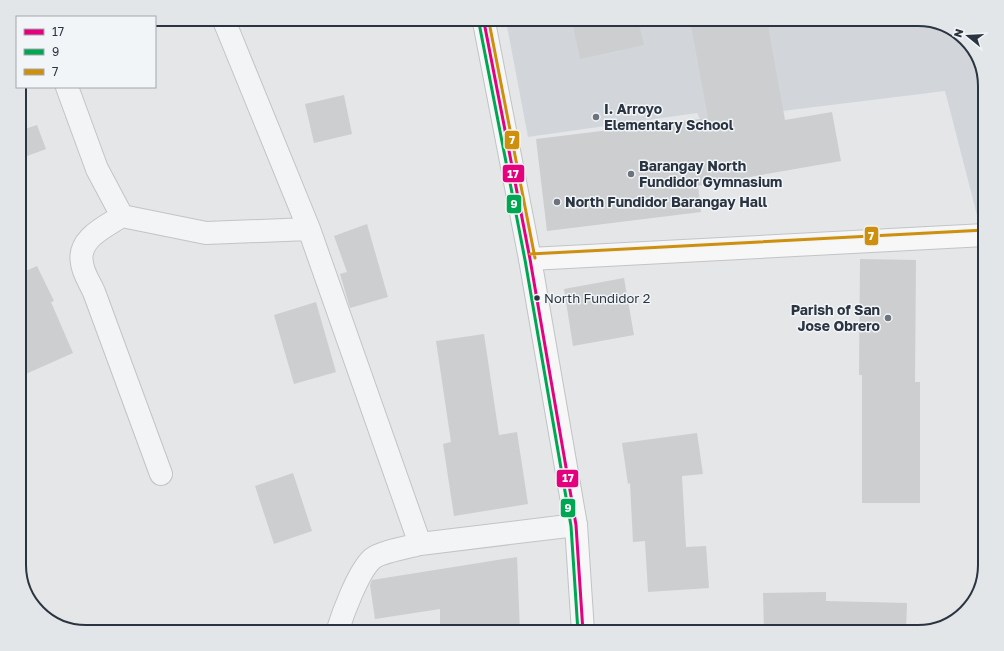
<svg xmlns="http://www.w3.org/2000/svg" width="1004" height="651" font-family="'Golos Text',sans-serif">
	<style>
		.built { fill: #d2d6db }
		.building { fill: #ccced0 }
		.lines { fill: none; stroke-linecap: round; stroke-linejoin: round }
		.street-casing { stroke: #c2c4c6; stroke-width: 24 }
		.secondary-casing { stroke: #c2c4c6; stroke-width: 24 }
		.primary-casing { stroke: #c0c3c6; stroke-width: 24 }
		.street { stroke: #f3f4f5; stroke-width: 22 }
		.secondary { stroke: #f7f7f7; stroke-width: 22 }
		.primary { stroke: #f7f7f7; stroke-width: 22 }
		.bus-1-casing { stroke: #f2f5f7; stroke-width: 6 }
		.bus-2-casing { stroke: #f2f5f7; stroke-width: 6 }
		.bus-3-casing { stroke: #f2f5f7; stroke-width: 6 }
		.bus-1 { stroke: #e5007d; stroke-width: 3 }
		.bus-2 { stroke: #00a651; stroke-width: 3 }
		.bus-3 { stroke: #ce8f0d; stroke-width: 3 }
		.poi-dot { fill: #6c737c; stroke: #f2f5f7; stroke-width: 1.5 }
		.bus-dot { fill: #2b3542; stroke: #f2f5f7; stroke-width: 1.5 }
		.labels { text-anchor: middle; stroke-width: 3; stroke-linejoin: round; paint-order: stroke }
		.bus-label { font-size: 13px; fill: #2b3542; stroke: #f2f5f7; text-anchor: start }
		.poi-label { font-size: 14px; font-weight: bold; fill: #2b3542; stroke: #f2f5f7; text-anchor: start }
		.rim { fill: none; stroke: #2b3542; stroke-width: 2 }
		.line-badge { stroke: #f2f5f7; stroke-width: 1.5 }
		.badge-label { font-size: 11px; text-anchor: middle; font-weight: bold; fill: #fff }
	</style>
	<rect width="100%" height="100%" fill="#e4e6e8"/>
	<path class="built" d="M918,19L955,30L976,52L985,82V215H977L945,91L701,121L697,113L528,137L506,21Z"/>
	<path class="building" d="M690,20H767L785,120L832,112L841,161L698,186L701,212L547,231L536,139L708,118Z
		M572,21H638L644,45L580,59Z
		M344,95L352,134L314,143L305,104Z
		M37,125L46,149L19,159V131Z
		M367,224L388,297L350,308L340,274L347,272L334,236Z
		M860,259L916,260L915,382H920V503H862V375H859Z
		M37,266L54,301L51,302L73,353L19,377V274Z
		M624,278L634,335L573,346L564,289Z
		M316,302L336,372L294,384L274,315Z
		M484,334L499,435L517,432L528,504L454,516L443,444L451,442L436,341Z
		M697,433L703,474L682,476L686,547L706,546L709,588L648,592L645,541L633,542L630,483L628,484L622,443Z
		M293,473L312,531L274,544L255,486Z
		M517,557L520,632H440V609L375,619L370,585L372,580Z
		M826,592V601L907,603L906,632H764L763,593Z"/>
	<g class="lines">
		<g class="street-casing">
			<path id="street" d="M225,23L309,229L420,544
				M67,87L97,169L122,216L206,233L309,229
				M122,216C105,227 77,239 82,263C83,273 90,283 94,292L161,474
				M337,632C343,613 358,572 372,559C380,552 408,547 420,544L576,525"/>
		</g>
		<g class="secondary-casing">
			<path id="secondary" d="M530,259L985,235"/>
		</g>
		<g class="primary-casing">
			<path id="primary" d="M484,22L530,259L576,525L583,632"/>
		</g>
		<use href="#street" class="street"/>
		<use href="#secondary" class="secondary"/>
		<use href="#primary" class="primary"/>
		<g class="bus-1-casing">
			<path id="bus-1" d="M484,22L530,259L576,525L583,632"/>
		</g>
		<g class="bus-2-casing">
			<path id="bus-2" d="M479,23L525,260L571,526L578,632"/>
		</g>
		<g class="bus-3-casing">
			<path id="bus-3" d="M489,22L535,258
				M530,254L985,230"/>
		</g>
		<use href="#bus-1" class="bus-1"/>
		<use href="#bus-2" class="bus-2"/>
		<use href="#bus-3" class="bus-3"/>
	</g>
	<g class="poi-dot">
		<circle cx="596" cy="117" r="4"/>
		<circle cx="631" cy="174" r="4"/>
		<circle cx="557" cy="202" r="4"/>
		<circle cx="888" cy="318" r="4"/>
	</g>
	<circle class="bus-dot" cx="537" cy="298" r="3.5"/>
	<g class="labels">
		<g class="bus-label">
			<text x="544" y="303">North Fundidor 2</text>
		</g>
		<g class="poi-label">
			<text x="604" y="114">I. Arroyo<tspan x="604" dy="16">Elementary School</tspan></text>
			<text x="639" y="171">Barangay North<tspan x="639" dy="16">Fundidor Gymnasium</tspan></text>
			<text x="565" y="207">North Fundidor Barangay Hall</text>
			<text x="880" y="315" text-anchor="end">Parish of San<tspan x="880" dy="16">Jose Obrero</tspan></text>
		</g>
	</g>
	<path d="M0 0H1004V651H0ZM86 26H918A60 60 0 0 1 978 86V565A60 60 0 0 1 918 625H86A60 60 0 0 1 26 565V86A60 60 0 0 1 86 26Z" fill="#e2e6e9" fill-rule="evenodd"/>
	<path class="rim" d="M86 26H918A60 60 0 0 1 978 86V565A60 60 0 0 1 918 625H86A60 60 0 0 1 26 565V86A60 60 0 0 1 86 26Z"/>
	<g class="line-badge">
		<rect x="504" y="130" width="16" height="20" rx="4" fill="#ce8f0d"/>
		<rect x="502" y="164" width="23" height="19" rx="4" fill="#e5007d"/>
		<rect x="506" y="194" width="16" height="20" rx="4" fill="#00a651"/>
		<rect x="864" y="226" width="15" height="20" rx="4" fill="#ce8f0d"/>
		<rect x="556" y="469" width="23" height="19" rx="4" fill="#e5007d"/>
		<rect x="560" y="498" width="16" height="20" rx="4" fill="#00a651"/>
	</g>
	<g class="badge-label">
		<text x="512" y="144">7</text>
		<text x="513" y="178">17</text>
		<text x="514" y="208">9</text>
		<text x="871" y="240">7</text>
		<text x="568" y="482">17</text>
		<text x="568" y="512">9</text>
	</g>
	<rect x="16" y="16" width="140" height="72" fill="#f2f5f7" stroke="#a2a8af"/>
	<rect x="24" y="29" width="20" height="6" fill="#e5007d" stroke="#a2a8af"/>
	<text x="52" y="36" font-size="12" fill="#2b3542">17</text>
	<rect x="24" y="49" width="20" height="6" fill="#00a651" stroke="#a2a8af"/>
	<text x="52" y="56" font-size="12" fill="#2b3542">9</text>
	<rect x="24" y="69" width="20" height="6" fill="#ce8f0d" stroke="#a2a8af"/>
	<text x="52" y="76" font-size="12" fill="#2b3542">7</text>
	<g transform="translate(968 36) rotate(288)" stroke="#f2f5f7" stroke-width="3" paint-order="stroke">
	<path d="M0-3L7 15L0 10L-7 15Z" fill="#2b3542"/>
	<text y="-6" font-size="11" font-weight="bold" text-anchor="middle" fill="#2b3542">N</text>
	</g>
</svg>
